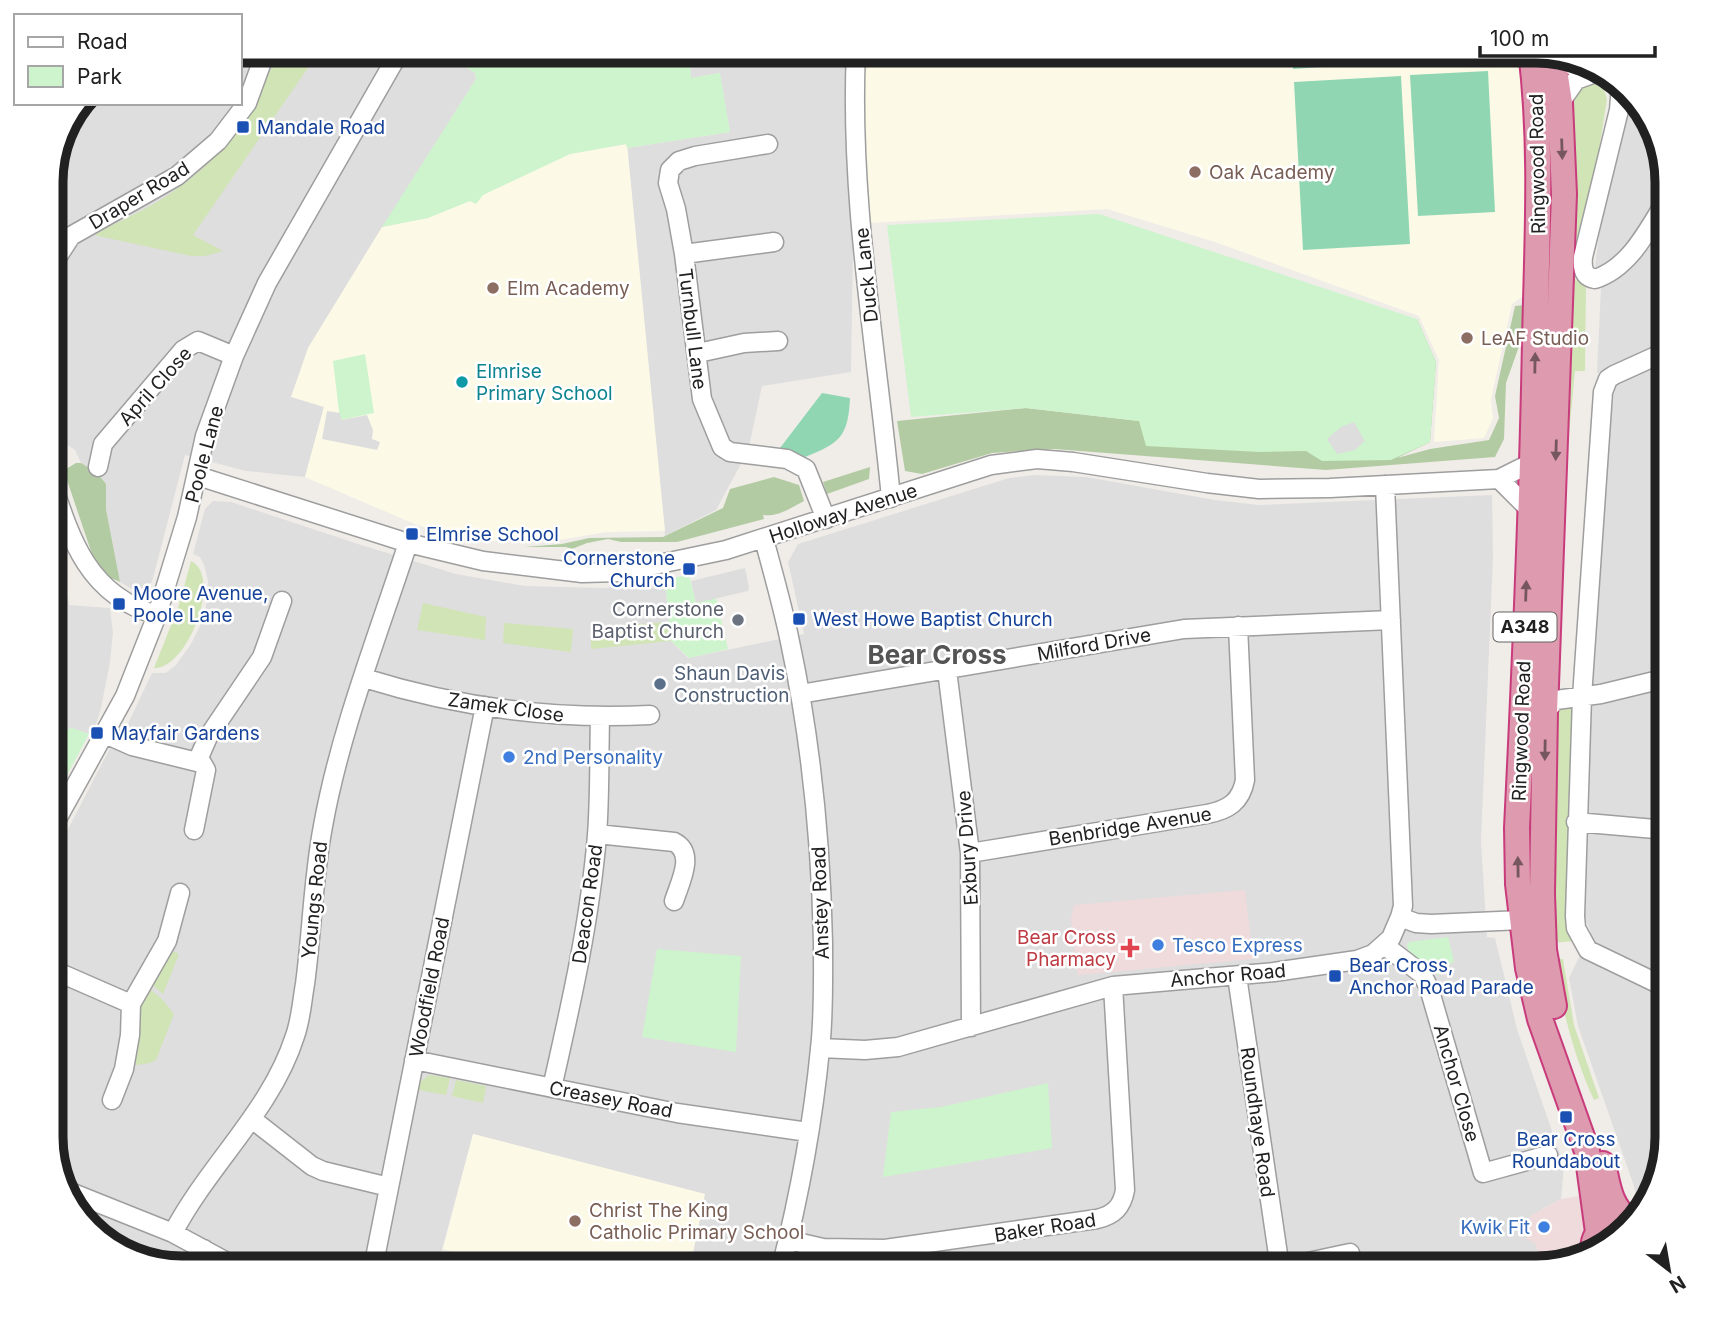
<svg xmlns="http://www.w3.org/2000/svg" width="1718" height="1319" font-family="Inter,sans-serif">
	<style>
		.residential { fill: #dfdede }
		.commercial { fill: #efdadc }
		.education { fill: #fcfae6 }
		.grass { fill: #d1e4b5 }
		.forest { fill: #b3cba2 }
		.park { fill: #cdf4cc }
		.pitch { fill: #90d6b3 }
		.parking { fill: #ddd }
		.lines { fill: none; stroke-linecap: round; stroke-linejoin: round }
		.minor-casing { stroke: #9e9e9e; stroke-width: 21 }
		.highway-casing { stroke: #c83c7c; stroke-width: 28 }
		.minor { stroke: #fff; stroke-width: 18 }
		.highway { stroke: #de9aae; stroke-width: 24 }
		.oneway { fill: #765760 }
		.transit-dot { fill: #1a4fb4; stroke: #fff; stroke-width: 2.5 }
		.education-dot { fill: #8d6e63; stroke: #fff; stroke-width: 2.5 }
		.culture-dot { fill: #0f9aa8; stroke: #fff; stroke-width: 2.5 }
		.worship-dot { fill: #6b7280; stroke: #fff; stroke-width: 2.5 }
		.service-dot { fill: #5c6f8a; stroke: #fff; stroke-width: 2.5 }
		.shop-dot { fill: #3f7fe0; stroke: #fff; stroke-width: 2.5 }
		.health-dot { fill: #e0444e; stroke: #fff; stroke-width: 2.5 }
		.labels { text-anchor: middle; stroke-width: 5; stroke-linejoin: round; paint-order: stroke }
		.shield { fill: #fff; stroke: #646464; stroke-width: 2 }
		.shield-label { font-size: 18px; font-weight: bold; fill: #212121 }
		.transit-label { font-size: 19px; fill: #164399; stroke: #fff; text-anchor: start }
		.street-label { font-size: 19px; fill: #212121; stroke: #fff }
		.education-label { font-size: 19px; fill: #785e54; stroke: #fff; text-anchor: start }
		.culture-label { font-size: 19px; fill: #0d838f; stroke: #fff; text-anchor: start }
		.worship-label { font-size: 19px; fill: #5b616d; stroke: #fff; text-anchor: end }
		.service-label { font-size: 19px; fill: #4e5e75; stroke: #fff; text-anchor: start }
		.shop-label { font-size: 19px; fill: #366cbe; stroke: #fff; text-anchor: start }
		.health-label { font-size: 19px; fill: #be3a42; stroke: #fff; text-anchor: end }
		.district-label { font-size: 26px; font-weight: bold; fill: #545454; stroke: #fff }
		.rim { fill: none; stroke: #212121; stroke-width: 9 }
	</style>
	<rect width="100%" height="100%" fill="#f0ede9"/>
	<path class="residential" d="M240,51H443L475,73L476,79L308,348L324,407L305,477L246,471L185,455L152,582L137,592L120,582L106,509V484L97,473L81,463L75,450L51,434V173L64,124L80,103H240Z
		M689,51H856L851,372L762,386L748,451L716,510L665,536L627,148L730,132L719,73L691,78Z
		M1630,96L1654,124L1667,182V1137L1640,1215L1634,1186L1578,1026L1569,978L1591,932L1585,919L1584,839L1589,718L1613,392L1597,372L1601,288L1595,266L1599,235Z
		M1034,475L1086,477L1215,500L1259,505L1492,495L1493,557L1481,841L1487,937L1495,938L1517,1029L1564,1166L1561,1199L1542,1209L1535,1242L1542,1267L690,1268L704,1194L473,1134L437,1268H182L102,1241L64,1195L51,1145V862L110,748L116,749L152,673H166L176,665L191,644L201,624L207,602L208,581L204,565L200,557L193,554L205,509L213,501L231,502L361,545L456,574L525,586L605,588L665,579L671,641L688,658L804,634L788,562L798,544L1009,478Z
		M51,523L59,545L69,605L110,608L113,633L110,662L101,708L96,724L89,734L72,728L51,735Z"/>
	<path class="commercial" d="M1245,890L1253,959L1078,975L1071,919L1074,905Z
		M1592,1194L1593,1255L1542,1267L1535,1243L1527,1239L1530,1216L1561,1199Z"/>
	<path class="education" d="M862,51H1520L1527,134L1528,239L1524,295L1512,304L1491,399L1493,418L1484,438L1434,442L1439,360L1419,316L1215,242L1107,209L869,223L865,190Z
		M627,144L665,531L606,532L553,541H473L417,525L305,477L324,407L291,397L308,348L382,227L428,218L570,154Z
		M473,1134L705,1194L690,1268H486V1263L443,1249Z"/>
	<path class="grass" d="M277,55L312,62L193,235L223,251L205,256H191L94,235C115,223 137,214 157,202C218,165 251,121 277,55Z
		M1595,84L1604,90L1607,99L1599,150L1572,268C1573,278 1577,283 1586,286L1585,371H1575L1569,434H1564L1571,106C1575,91 1579,86 1595,84Z
		M191,561C223,576 188,669 154,668L179,605Z
		M423,603L486,617L485,640L417,630Z
		M669,622L671,641L591,649V627Z
		M504,623L573,629L571,652L503,643Z
		M1560,706L1571,709L1574,716L1569,856L1574,941L1551,943L1555,711Z
		M169,949L179,954L163,994L149,982Z
		M1553,958L1563,959L1574,1025L1599,1098L1594,1100C1573,1055 1562,1007 1553,958Z
		M146,986L162,999L174,1014L156,1060L150,1063L137,1065L133,1063L139,1025L136,1021L138,1006Z
		M429,1075L450,1078L446,1095L419,1090L420,1082Z
		M456,1080L486,1086L483,1103L452,1096Z"/>
	<path class="forest" d="M1524,305L1522,338L1506,383L1504,439L1495,457L1326,470L1054,449L992,453L922,474L905,471L897,421L1026,408L1139,421L1417,319L1436,362L1430,442L1397,458L1430,449L1489,440L1499,418L1495,396L1515,306Z
		M76,463H81L97,473L106,484V509L120,582L98,572L66,477V469Z
		M870,467L869,479L827,494L823,482Z
		M774,477L799,485L804,501C791,508 778,517 763,515L764,519L677,542H621L608,539L587,543L572,549L566,547H524L562,544L589,538L663,537L723,508L730,489Z"/>
	<path class="park" d="M443,51H689L691,78L720,73L730,132L627,148L626,144L570,154L483,195L476,204L470,201L428,218L382,227L476,79L475,73Z
		M1099,214L1417,319L1436,362L1430,442L1391,460L1322,461L1306,451L1260,452L1146,446L1139,421L1026,408L911,417L887,225Z
		M365,354L374,413L340,420L333,361Z
		M689,575L696,602L716,598L728,649L689,658L671,641L665,579Z
		M72,728L89,734L51,805V735Z
		M1448,937L1454,961L1438,975L1408,951L1407,944L1409,942Z
		M657,949L741,956L736,1052L642,1037Z
		M1048,1083L1052,1148L883,1177L891,1112L941,1107Z"/>
	<path class="pitch" d="M1292,51H1447L1448,58L1293,69Z
		M1488,71L1495,212L1418,216L1410,75Z
		M1401,76L1410,244L1303,250L1294,82Z
		M822,393L850,398C848,437 840,443 805,457L780,448Z"/>
	<path class="parking" d="M327,411L340,413L341,420L367,415L373,430L372,439L380,442L377,450L322,439Z
		M1354,422L1365,441L1355,450L1337,454L1327,439L1341,427Z
		M745,568L749,588L748,591L696,603L691,581Z"/>
	<g class="lines">
		<g class="minor-casing">
			<path id="minor" d="M856,51C849,200 877,350 891,498
				M1562,60L1577,68L1596,72
				M1621,85L1619,110L1583,257C1582,267 1583,277 1595,279C1630,268 1649,228 1667,199
				M1560,103L1576,80L1598,72
				M768,144L695,156L679,161L670,170L668,183L676,209L684,254L702,399L722,447L730,452L787,459L806,469L826,519
				M684,254L774,242
				M51,267L71,236L177,176L218,141L247,103L266,51
				M1667,351L1614,375L1608,379L1603,392L1582,697L1575,916L1576,928L1588,950L1667,988
				M698,353L744,343L778,341
				M98,467L103,444L183,350L198,341L234,356
				M198,476L408,543L483,561L582,573L621,572L726,550L991,465L1037,459L1073,462L1207,483L1259,489L1330,488L1499,479
				M51,479C71,541 89,596 157,615
				M1530,510L1499,479L1533,462
				M764,539C773,573 783,607 790,642C811,740 821,842 823,943C823,978 824,1014 820,1049C813,1122 799,1197 781,1268
				M947,670L970,853L971,1027
				M364,678C457,707 553,720 650,715
				M800,694L1184,629L1391,620
				M1545,712L1556,700L1601,694L1667,678
				M105,734L132,746L197,762
				M1576,822L1655,829
				M51,830L125,696L157,615L187,517L205,436L234,356L267,283L400,51
				M194,830L206,770L202,763L197,762L208,737L262,657L282,601
				M597,834L674,842C696,853 680,882 674,901
				M970,853L1207,814C1228,810 1241,802 1245,780L1238,626
				M1400,917L1416,923L1431,924L1522,920
				M1384,945L1422,974L1429,988L1483,1173L1548,1155
				M51,969L131,1004
				M1237,976L1280,1268
				M820,1048L865,1050L898,1047L1113,986L1274,972L1357,960L1373,954L1391,938L1400,917L1403,906L1385,485
				M414,1060L677,1113L808,1132
				M1666,1085H1667
				M552,1088C571,1004 590,921 597,835C600,796 599,757 600,718
				M112,1100L124,1069L130,1035L131,1004L167,941L180,893
				M252,1119L312,1166L323,1171L389,1187
				M63,1189L173,1233L238,1268
				M173,1233C209,1164 271,1111 295,1036C301,1019 302,1001 305,984C312,932 313,878 323,826C340,731 378,635 408,543
				M788,1240L823,1248L885,1249L1097,1219C1114,1215 1122,1207 1125,1190L1113,986
				M198,1268L204,1249
				M373,1268L485,706
				M1280,1268L1350,1253"/>
		</g>
		<g class="highway-casing">
			<path id="highway" d="M1531,51C1543,148 1537,244 1535,341C1532,504 1525,666 1517,828L1518,884L1528,968L1540,1019L1587,1151L1598,1232
				M1553,57L1560,103L1564,194L1545,712L1542,894L1544,950L1554,1006
				M1603,1164C1609,1190 1609,1202 1628,1222
				M1594,1255C1591,1240 1598,1229 1611,1223"/>
		</g>
		<use href="#minor" class="minor"/>
		<use href="#highway" class="highway"/>
	</g>
	<defs><path id="oneway-solid" d="M-6-.8H1V-3.2L6.5 0L1 3.2V.8H-6Z" transform="scale(1.75)"/></defs>
	<g class="oneway">
		<use href="#oneway-solid" transform="translate(1562 149) rotate(88)"/>
		<use href="#oneway-solid" transform="translate(1535 363) rotate(-89)"/>
		<use href="#oneway-solid" transform="translate(1556 450) rotate(92)"/>
		<use href="#oneway-solid" transform="translate(1526 591) rotate(-88)"/>
		<use href="#oneway-solid" transform="translate(1545 750) rotate(91)"/>
		<use href="#oneway-solid" transform="translate(1518 867) rotate(-91)"/>
	</g>
	<g class="transit-dot">
		<rect x="236" y="120" width="14" height="14" rx="3.5"/>
		<rect x="405" y="527" width="14" height="14" rx="3.5"/>
		<rect x="682" y="562" width="14" height="14" rx="3.5"/>
		<rect x="112" y="597" width="14" height="14" rx="3.5"/>
		<rect x="792" y="612" width="14" height="14" rx="3.5"/>
		<rect x="90" y="726" width="14" height="14" rx="3.5"/>
		<rect x="1328" y="969" width="14" height="14" rx="3.5"/>
		<rect x="1559" y="1110" width="14" height="14" rx="3.5"/>
	</g>
	<g class="education-dot">
		<circle cx="1195" cy="172" r="7"/>
		<circle cx="493" cy="288" r="7"/>
		<circle cx="1467" cy="338" r="7"/>
		<circle cx="575" cy="1221" r="7"/>
	</g>
	<circle class="culture-dot" cx="462" cy="382" r="7"/>
	<circle class="worship-dot" cx="738" cy="620" r="7"/>
	<circle class="service-dot" cx="660" cy="684" r="7"/>
	<g class="shop-dot">
		<circle cx="509" cy="757" r="7"/>
		<circle cx="1158" cy="945" r="7"/>
		<circle cx="1544" cy="1227" r="7"/>
	</g>
	<path class="health-dot" d="M1126.5 937.5h7v7h7v7h-7v7h-7v-7h-7v-7h7z"/>
	<g class="labels">
		<rect class="shield" x="1493.5" y="612.5" width="63" height="29" rx="5"/>
		<g class="shield-label">
			<text x="1525" y="633">A348</text>
		</g>
		<g class="transit-label">
			<text x="257" y="134">Mandale Road</text>
			<text x="426" y="541">Elmrise School</text>
			<text x="675" y="565" text-anchor="end">Cornerstone<tspan x="675" dy="22">Church</tspan></text>
			<text x="133" y="600">Moore Avenue,<tspan x="133" dy="22">Poole Lane</tspan></text>
			<text x="813" y="626">West Howe Baptist Church</text>
			<text x="111" y="740">Mayfair Gardens</text>
			<text x="1349" y="972">Bear Cross,<tspan x="1349" dy="22">Anchor Road Parade</tspan></text>
			<text x="1566" y="1146" text-anchor="middle">Bear Cross<tspan x="1566" dy="22">Roundabout</tspan></text>
		</g>
		<g class="street-label">
			<text transform="translate(1537 164) rotate(-91)" y="7">Ringwood Road</text>
			<text transform="translate(139 195) rotate(-31)" y="7">Draper Road</text>
			<text transform="translate(866 275) rotate(-96)" y="7">Duck Lane</text>
			<text transform="translate(693 329) rotate(83)" y="7">Turnbull Lane</text>
			<text transform="translate(155 386) rotate(-48)" y="7">April Close</text>
			<text transform="translate(204 454) rotate(-75)" y="7">Poole Lane</text>
			<text transform="translate(843 513) rotate(-18)" y="7">Holloway Avenue</text>
			<text transform="translate(1094 644) rotate(-10)" y="7">Milford Drive</text>
			<text transform="translate(506 707) rotate(8)" y="7">Zamek Close</text>
			<text transform="translate(1521 731) rotate(-88)" y="7">Ringwood Road</text>
			<text transform="translate(1130 826) rotate(-9)" y="7">Benbridge Avenue</text>
			<text transform="translate(967 848) rotate(-94)" y="7">Exbury Drive</text>
			<text transform="translate(314 900) rotate(-84)" y="7">Youngs Road</text>
			<text transform="translate(820 903) rotate(-92)" y="7">Anstey Road</text>
			<text transform="translate(587 904) rotate(-82)" y="7">Deacon Road</text>
			<text transform="translate(1228 975) rotate(-5)" y="7">Anchor Road</text>
			<text transform="translate(429 987) rotate(-79)" y="7">Woodfield Road</text>
			<text transform="translate(1457 1083) rotate(74)" y="7">Anchor Close</text>
			<text transform="translate(611 1099) rotate(11)" y="7">Creasey Road</text>
			<text transform="translate(1258 1122) rotate(82)" y="7">Roundhaye Road</text>
			<text transform="translate(1045 1227) rotate(-9)" y="7">Baker Road</text>
		</g>
		<g class="education-label">
			<text x="1209" y="179">Oak Academy</text>
			<text x="507" y="295">Elm Academy</text>
			<text x="1481" y="345">LeAF Studio</text>
			<text x="589" y="1217">Christ The King<tspan x="589" dy="22">Catholic Primary School</tspan></text>
		</g>
		<g class="culture-label">
			<text x="476" y="378">Elmrise<tspan x="476" dy="22">Primary School</tspan></text>
		</g>
		<g class="worship-label">
			<text x="724" y="616">Cornerstone<tspan x="724" dy="22">Baptist Church</tspan></text>
		</g>
		<g class="service-label">
			<text x="674" y="680">Shaun Davis<tspan x="674" dy="22">Construction</tspan></text>
		</g>
		<g class="shop-label">
			<text x="523" y="764">2nd Personality</text>
			<text x="1172" y="952">Tesco Express</text>
			<text x="1530" y="1234" text-anchor="end">Kwik Fit</text>
		</g>
		<g class="health-label">
			<text x="1116" y="944">Bear Cross<tspan x="1116" dy="22">Pharmacy</tspan></text>
		</g>
		<g class="district-label">
			<text x="937" y="664">Bear Cross</text>
		</g>
	</g>
	<path d="M0 0H1718V1319H0ZM182 63H1536A119 119 0 0 1 1655 182V1137A119 119 0 0 1 1536 1256H182A119 119 0 0 1 63 1137V182A119 119 0 0 1 182 63Z" fill="#fff" fill-rule="evenodd"/>
	<path class="rim" d="M182 63H1536A119 119 0 0 1 1655 182V1137A119 119 0 0 1 1536 1256H182A119 119 0 0 1 63 1137V182A119 119 0 0 1 182 63Z"/>
	<rect x="14" y="14" width="228" height="91" fill="#ffffff" stroke="#a6a6a6" stroke-width="2"/>
	<rect x="28" y="37" width="35" height="10" fill="#ffffff" stroke="#a6a6a6" stroke-width="2"/>
	<text x="77" y="49" font-size="21" fill="#212121">Road</text>
	<rect x="28" y="66" width="35" height="21" fill="#cdf4cc" stroke="#a6a6a6" stroke-width="2"/>
	<text x="77" y="84" font-size="21" fill="#212121">Park</text>
	<g transform="translate(1669 1270) rotate(149)" stroke="#ffffff" stroke-width="5" paint-order="stroke">
	<path d="M0-5L12 26L0 18L-12 26Z" fill="#212121"/>
	<text y="-10" font-size="19" font-weight="bold" text-anchor="middle" fill="#212121">N</text>
	</g>
	<path d="M1480 46v10h175v-10" fill="none" stroke="#212121" stroke-width="3.5"/>
	<text x="1490" y="46" font-size="21" fill="#212121" stroke="#ffffff" stroke-width="5" paint-order="stroke">100 m</text>
</svg>
